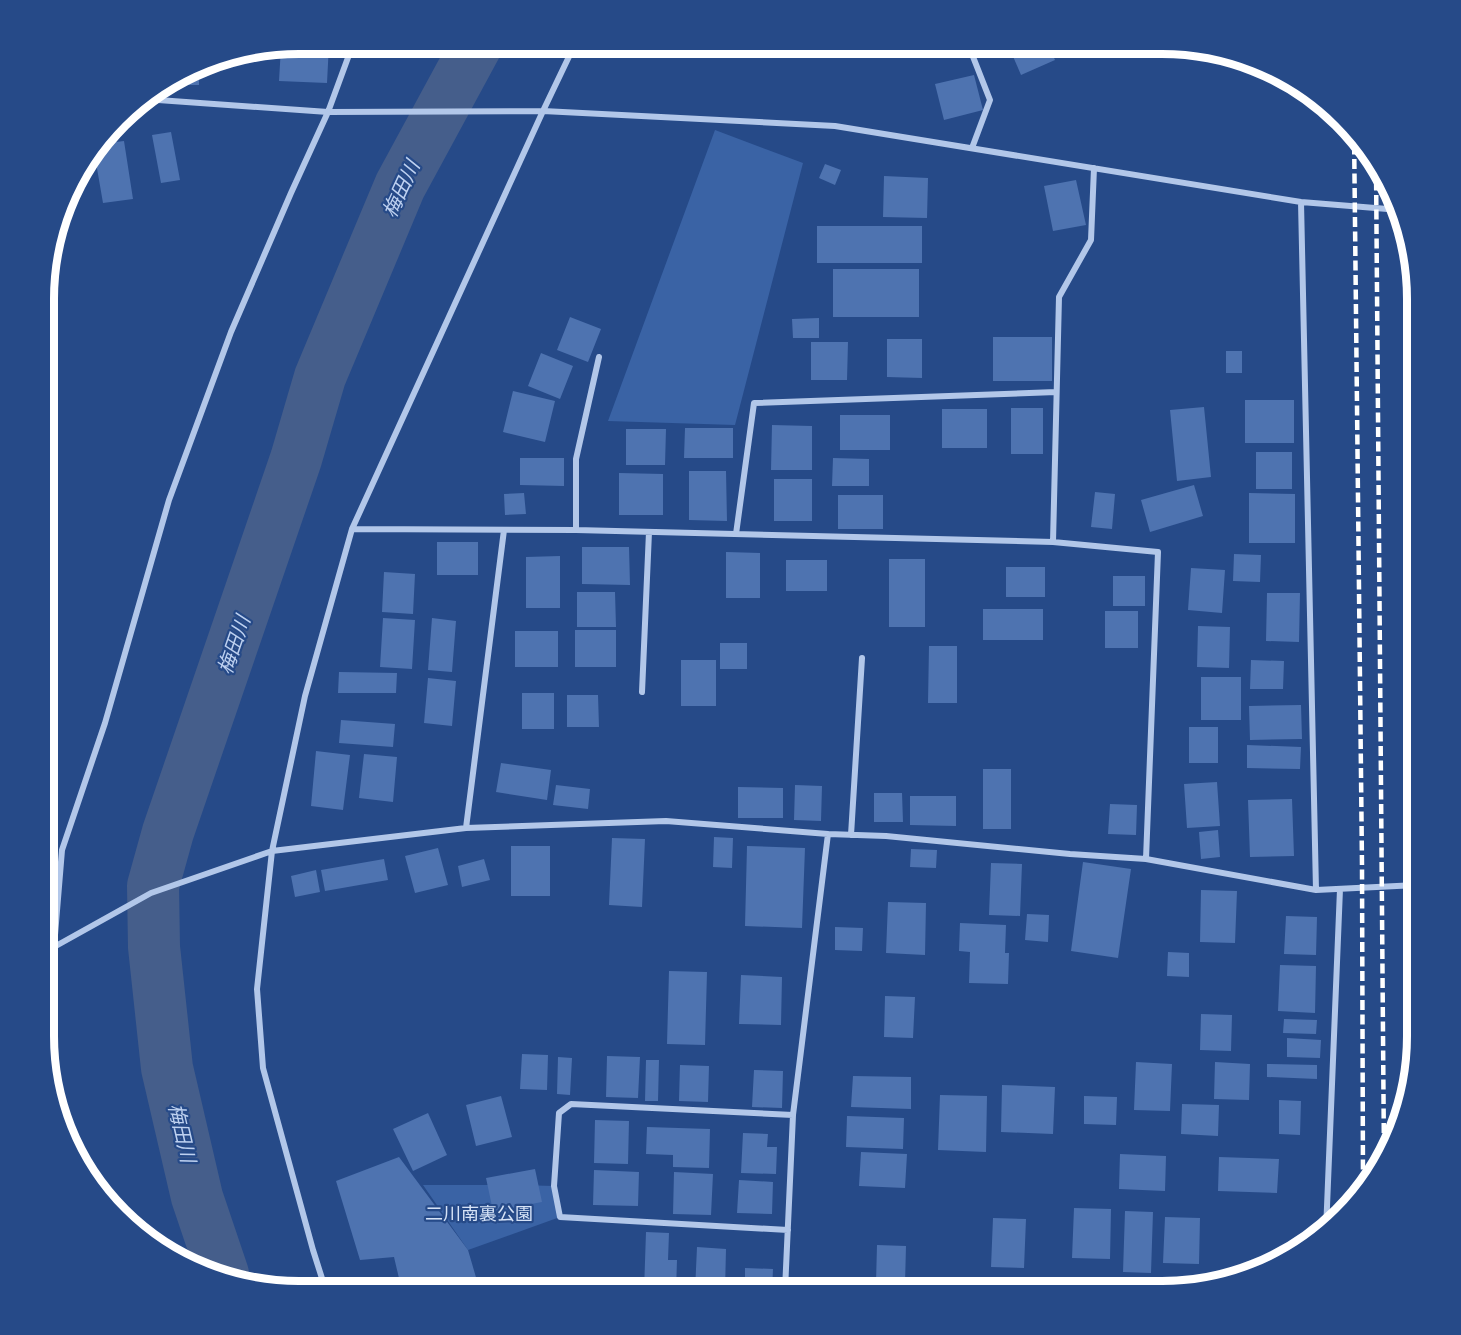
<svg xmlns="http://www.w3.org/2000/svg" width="1461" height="1335" font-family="'Varela Round','Noto Sans JP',sans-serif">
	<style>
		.green { fill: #3a63a5 }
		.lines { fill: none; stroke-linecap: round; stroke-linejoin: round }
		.river { stroke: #455e8b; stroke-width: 52 }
		.building { fill: #4e73b0 }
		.street { stroke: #b2c7e9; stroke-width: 6 }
		.rail { stroke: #fff; stroke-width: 4.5; stroke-dasharray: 10 4.5; stroke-linecap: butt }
		.labels { text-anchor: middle; stroke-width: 4.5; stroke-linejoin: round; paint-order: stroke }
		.park-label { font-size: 18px; fill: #d6e3f7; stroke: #264a88 }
		.water-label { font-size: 20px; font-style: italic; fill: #bed1f0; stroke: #264a88 }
		.rim { fill: none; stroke: #fff; stroke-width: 8 }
	</style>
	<rect width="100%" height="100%" fill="#264a88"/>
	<path class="green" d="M715,130L803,163L735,425L608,421Z
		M423,1185H518L554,1186L560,1217L468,1250Z"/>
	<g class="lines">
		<path class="river" d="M223,1274L197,1197L167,1068L154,947L153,886L168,832L296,459L320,377L400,186L477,44"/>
	</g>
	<path class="building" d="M299,44H329L327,83L279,81L281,47Z
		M1018,44H1048L1055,60L1021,75L1009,47Z
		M238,54V60L213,59L217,57Z
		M199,68V85H177V80Z
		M974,75L983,110L944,120L935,84Z
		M171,132L180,180L161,183L152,135Z
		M124,141L133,199L103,203L94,151L100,144Z
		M825,164L841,170L835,185L819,178Z
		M884,176L928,178L927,218L883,217Z
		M1076,180L1086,225L1053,231L1044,186Z
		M817,226H922V263H817Z
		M833,269H919V317H833Z
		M570,317L601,329L588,362L557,350Z
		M819,318V338H793L792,319Z
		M993,337H1052V381H993Z
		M887,339H922V378L887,377Z
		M811,342H848L847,380H811Z
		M1226,351H1242V373H1226Z
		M541,353L573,366L560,399L528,386Z
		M513,391L555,401L545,442L503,432Z
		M1245,400H1294V443H1245Z
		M1204,407L1211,477L1177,481L1170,410Z
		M1011,408H1043V454H1011Z
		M942,409H987V448H942Z
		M840,415H890V450H840Z
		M772,425L812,426V470H771Z
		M685,428H733V458H684Z
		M626,429H666L665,465H626Z
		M1256,452H1292V489H1256Z
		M520,458H564V486L520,485Z
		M833,458L869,459V486H832Z
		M689,471H726L727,521L689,520Z
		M619,473L663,474V515H619Z
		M774,479H812V521H774Z
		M1194,485L1203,516L1150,532L1141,500Z
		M1095,492L1115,494L1112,529L1091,527Z
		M524,493L526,514L505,515L504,494Z
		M1249,493L1295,494V543H1249Z
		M838,495H883V529H838Z
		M437,542H478V575H437Z
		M582,547H629L630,585L582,584Z
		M726,552L760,553V598H726Z
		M1234,554L1261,555L1260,582L1233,581Z
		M560,556V608H526V557Z
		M889,559H925V627H889Z
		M786,560H827V591H786Z
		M1006,567H1045V597H1006Z
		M1191,568L1225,570L1222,613L1188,610Z
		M384,572L415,574L413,614L382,612Z
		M1113,576H1145V606H1113Z
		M577,592H615L616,627H577Z
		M1267,593H1300L1299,642L1266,641Z
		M983,609H1043V640H983Z
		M1105,611H1138V648H1105Z
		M383,618L415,620L412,669L380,667Z
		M432,618L456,621L452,672L428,670Z
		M1198,626L1230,627L1229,668L1197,667Z
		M575,630H616V667H575Z
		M515,631H558V667H515Z
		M720,643H747V669H720Z
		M929,646H957V703H928Z
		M681,660H716V706H681Z
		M1251,660L1284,661L1283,689H1250Z
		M339,672L397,673L396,693H338Z
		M1201,677H1241V720H1201Z
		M428,678L456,681L452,726L424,723Z
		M522,693H554V729H522Z
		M567,695H598L599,727H567Z
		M1301,705L1302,739L1250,740L1249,706Z
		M341,720L395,724L393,747L339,743Z
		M1189,727H1218V763H1189Z
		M1247,745L1301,747L1300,769L1247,768Z
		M316,751L350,755L343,810L311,806Z
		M364,754L397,757L393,802L359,798Z
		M501,763L551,770L547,800L496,792Z
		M983,769H1011V829H983Z
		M1217,782L1220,826L1187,828L1184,784Z
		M556,785L590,789L588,809L553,805Z
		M795,785L822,786L821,821L794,820Z
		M738,787L783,788V818H738Z
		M874,793H902L903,822H874Z
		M910,796H956V826L910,825Z
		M1292,799L1294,856L1250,857L1248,800Z
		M1110,804L1137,805L1136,835L1108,834Z
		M1218,830L1220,857L1201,859L1199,832Z
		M714,837L733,838L732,868L713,867Z
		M612,838L645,839L642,907L609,905Z
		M511,846H550V896H511Z
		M747,846L805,848L802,928L745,926Z
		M438,848L448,885L415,893L405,856Z
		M911,849L937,850L936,868L910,867Z
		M384,859L388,880L325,891L321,870Z
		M484,859L490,880L462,887L458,866Z
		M45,862H50L48,902H45Z
		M1083,862L1131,869L1118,958L1071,951Z
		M991,863L1022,864L1020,916L989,915Z
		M316,870L320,892L295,897L291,876Z
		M1201,890L1237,891L1235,943L1200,942Z
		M888,902L926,903L925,955L886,953Z
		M1027,914L1049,915L1048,942L1025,940Z
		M1286,916L1317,917L1316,955L1284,954Z
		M960,923L1006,925L1005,953H1009L1008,984L969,983L970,952L959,951Z
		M835,927L863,928L862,951L835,950Z
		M1168,952L1189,953V977L1167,976Z
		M1280,965L1316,966L1315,1013L1278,1011Z
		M669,971L707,972L705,1045L667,1044Z
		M741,975L782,977L781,1025L739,1024Z
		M885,996L915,997L913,1038L884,1037Z
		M1201,1014L1232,1015L1231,1051L1200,1050Z
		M1284,1019L1317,1020L1316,1034L1283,1033Z
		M1287,1038L1321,1040L1320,1058L1287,1057Z
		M522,1054L548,1055L547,1090L520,1089Z
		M607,1056L640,1057L638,1098L606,1097Z
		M558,1057L572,1058L570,1095L557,1094Z
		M646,1060H659L658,1101H645Z
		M1136,1062L1172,1064L1170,1111L1134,1110Z
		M1215,1062L1250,1064L1249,1100L1214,1099Z
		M1267,1064L1317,1065V1079L1267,1077Z
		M680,1065L709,1066L708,1102L679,1101Z
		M754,1070L783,1071L782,1108L752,1107Z
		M853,1076L911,1077V1109L851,1107Z
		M1002,1085L1055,1087L1053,1134L1001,1132Z
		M940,1095L987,1096L986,1152L938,1150Z
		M501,1096L512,1137L476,1146L466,1105Z
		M1084,1096L1117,1097L1116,1125L1084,1124Z
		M1279,1100L1301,1101L1300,1135L1279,1134Z
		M1182,1104L1219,1105L1218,1136L1181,1134Z
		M428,1113L447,1155L413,1171L393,1129Z
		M847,1116L904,1118L903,1149L846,1147Z
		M595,1120L629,1121L628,1164L594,1163Z
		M647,1127L710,1129L709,1168L673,1167V1155L646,1154Z
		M743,1133L768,1134L767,1147H777L776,1174L741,1173Z
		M861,1152L907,1154L905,1188L859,1186Z
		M1120,1154L1166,1156L1165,1191L1119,1189Z
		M399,1157L468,1250L480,1291H402L394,1257L360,1260L336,1181Z
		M1219,1157L1279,1159L1277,1193L1218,1191Z
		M535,1169L542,1202L493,1211L486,1178Z
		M594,1170L639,1172L638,1206L593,1205Z
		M674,1172L713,1174L711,1215L673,1214Z
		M739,1180L773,1182L772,1214L737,1213Z
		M1074,1208L1111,1209L1110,1259L1072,1258Z
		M1125,1211L1153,1212L1151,1273L1123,1272Z
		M1165,1217L1200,1218L1199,1264L1163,1263Z
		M993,1218L1026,1219L1024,1268L991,1267Z
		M646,1232L669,1233L668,1260H677L676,1291H644Z
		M877,1245L906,1246L905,1284L876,1283Z
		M697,1247L726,1249L725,1291H695Z
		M745,1268L773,1269L772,1291H745Z"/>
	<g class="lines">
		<path class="street" d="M968,44L990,100L972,148
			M144,99L328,112L543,111L835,126L1301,202L1400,210
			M1301,202L1316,890
			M352,529L576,530L1053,542L1158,552L1146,859
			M576,530V459L599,357
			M736,534L754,403L1056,392
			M1053,542L1059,297L1091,240L1094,168
			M642,692L649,532
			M466,828L504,530
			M851,835L862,658
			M54,947L62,850L105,723L169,500L231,332L291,193L328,112L353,44
			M45,955L54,947L151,893L272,851L466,828L666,821L828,834L886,836L1070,854L1146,859L1316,890L1417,885
			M788,1230L560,1217L554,1186L559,1113L571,1104L793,1115
			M1326,1231L1340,889
			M326,1291L313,1250L263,1068L257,989L272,851L305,696L352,529L543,111L575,44
			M797,1291L785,1290L793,1115L828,834"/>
		<path class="rail" d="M1354,130L1362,865L1363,1186
			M1376,166L1384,1158"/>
	</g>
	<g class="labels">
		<g class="park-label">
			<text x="479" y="1220">二川南裏公園</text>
		</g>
		<g class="water-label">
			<text transform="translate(401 189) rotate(-65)" y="7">梅田川</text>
			<text transform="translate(234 645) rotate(-71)" y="7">梅田川</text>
			<text transform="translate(182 1133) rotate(77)" y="7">梅田川</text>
		</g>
	</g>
	<path d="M0 0H1461V1335H0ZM299 54H1162A245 245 0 0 1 1407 299V1036A245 245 0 0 1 1162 1281H299A245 245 0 0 1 54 1036V299A245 245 0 0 1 299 54Z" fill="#264a88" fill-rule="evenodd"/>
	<path class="rim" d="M299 54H1162A245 245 0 0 1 1407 299V1036A245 245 0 0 1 1162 1281H299A245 245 0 0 1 54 1036V299A245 245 0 0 1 299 54Z"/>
</svg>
